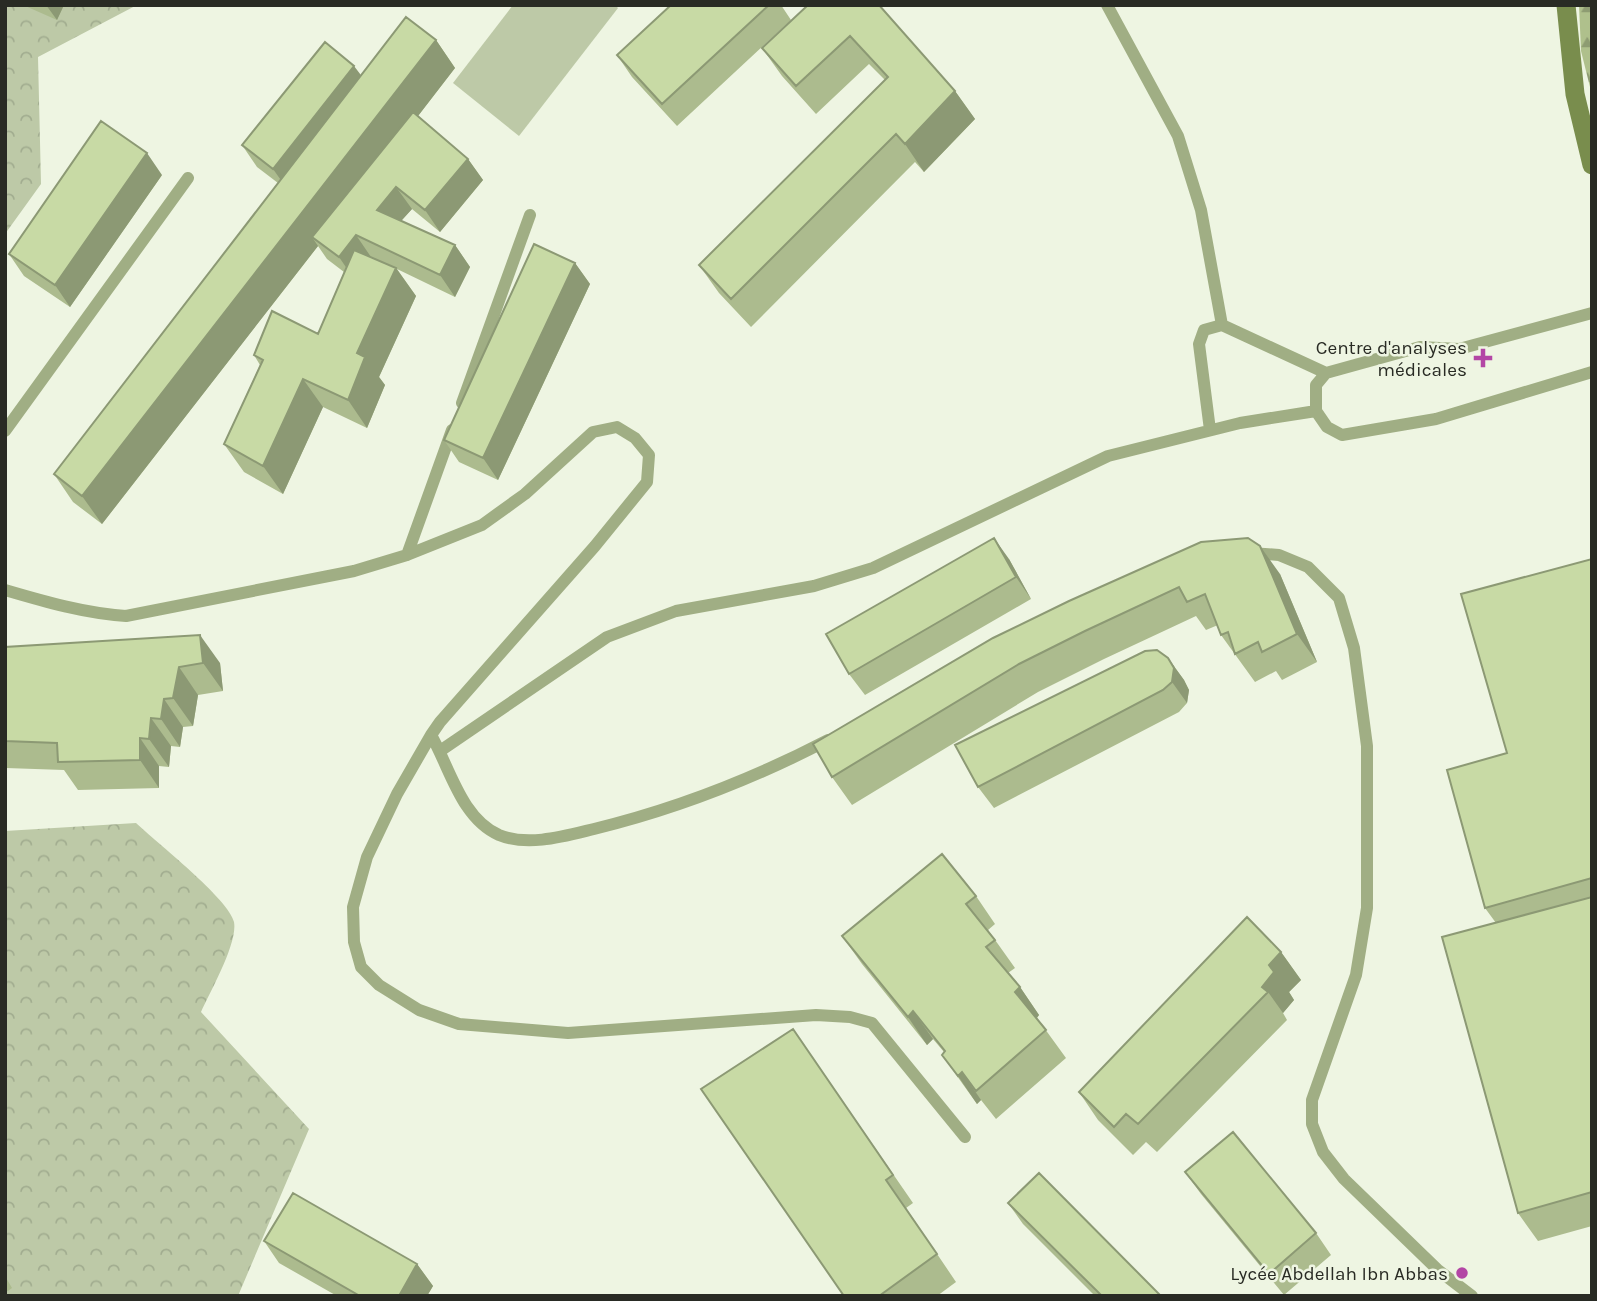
<svg xmlns="http://www.w3.org/2000/svg" width="1597" height="1301" font-family="Karla,sans-serif">
	<style>
		.grass { fill: #bdc9a7 }
		.forest { fill: url(#forest-firs) }
		.park { fill: url(#park-crowns) }
		.lines { fill: none; stroke-linecap: round; stroke-linejoin: round }
		.service { stroke: #a0ae84; stroke-width: 12 }
		.secondary { stroke: #798d4d; stroke-width: 19 }
		.wall { fill: #acbb8e }
		.shaded-wall { fill: #8c9974 }
		.building { fill: #c8daa5; stroke: #8c9974; stroke-width: 2 }
		.poi-dot { fill: #b346a5; stroke: #eef5e2; stroke-width: 2.5 }
		.labels { text-anchor: middle; stroke-width: 5; stroke-linejoin: round; paint-order: stroke }
		.poi-label { font-size: 19px; fill: #292b24; stroke: #eef5e2; text-anchor: end }
	</style>
	<defs>
		<pattern id="forest-firs" width="22" height="20" patternUnits="userSpaceOnUse" patternTransform="scale(1.75)"><rect width="22" height="20" fill="#afc08c"/><path d="M5 1l3.5 6h-7zM16 11l3.5 6h-7z" fill="#8e9c72"/></pattern>
		<pattern id="park-crowns" width="20" height="18" patternUnits="userSpaceOnUse" patternTransform="scale(1.75)"><rect width="20" height="18" fill="#bdc9a7"/><path d="M2 6a3 3 0 1 1 6 0M12 15a3 3 0 1 1 6 0" fill="none" stroke="#a2ad90"/></pattern>
	</defs>
	<rect width="100%" height="100%" fill="#eef5e2"/>
	<path class="grass" d="M513,5H615L618,8L519,136L453,83Z"/>
	<path class="forest" d="M1579,5H1592V95L1581,51Z"/>
	<path class="park" d="M5,5H137L38,57L41,184L5,234Z
		M136,823C155,841 230,900 234,922C238,943 210,992 201,1012L309,1129L238,1296H5V831Z"/>
	<g class="lines">
		<path class="service" d="M1107,5L1178,136L1201,210L1222,325
			M1592,313L1459,349L1420,347L1326,373L1316,385V411L1327,427L1342,435L1436,419L1592,372
			M462,403L530,215
			M1210,430L1199,344L1204,330L1222,325L1326,373
			M5,431L188,178
			M1251,553L1279,555L1308,567L1339,598L1354,648L1367,746V908L1356,975L1312,1100V1124L1323,1152L1344,1179L1438,1270L1472,1296
			M407,555L452,430
			M5,590C46,602 84,613 126,616L354,571L407,555L482,525L525,494L593,432L617,427L635,438L649,455L647,482L595,546L440,722L431,735L397,794L367,857L353,907L354,942L361,967L379,985L419,1010L459,1024L568,1033L816,1015L850,1017L872,1023L965,1137
			M431,735C450,768 461,818 499,835C528,847 565,836 594,829C676,809 753,779 828,740
			M440,751L607,637L676,611L814,586L873,568L1108,456L1240,423L1316,411"/>
		<path class="secondary" d="M1566,5L1575,94L1592,165"/>
	</g>
	<path class="wall" d="M23,5H64L57,20Z
		M671,5H781L791,20L677,126L632,77L617,55Z
		M808,5L955,91L975,119L924,172L915,162L751,327L719,293L699,265L885,80L869,64L816,114L782,76L762,48Z
		M436,40L455,68L418,116L468,159L483,180L440,232L412,209L401,221L455,245L470,267L455,297L397,269L416,296L379,377L385,385L367,428L323,407L283,494L244,472L224,444L260,365L254,355L318,334L344,272L327,259L318,246L102,524L73,502L54,474L278,183L257,167L242,145L361,75Z
		M162,175L70,307L24,276L9,254Z
		M575,263L590,284L498,480L459,462L444,440Z
		M1009,559L1031,599L865,695L849,674Z
		M1592,559V1226L1538,1241L1518,1213L1496,923L1485,908L1507,753Z
		M1280,574L1317,662L1282,680L1276,671L1255,682L1221,635L1218,625L1206,630L1196,616L1104,659L1038,692L852,805L832,777L1069,601Z
		M5,647L220,663L223,691L198,695L193,726L183,727L180,747L171,746L169,767L159,766V788L78,790L64,770L6,768L5,767Z
		M1168,658L1184,680L1189,690L1187,703L1179,712L994,808L978,787Z
		M976,896L995,924L988,930L1015,968L1008,973L1020,987L1039,1015L1037,1018L1066,1058L996,1119L981,1100L977,1104L942,1055L944,1052L933,1039L927,1045L862,964L842,936Z
		M1281,952L1301,980L1289,992L1294,1000L1283,1013L1287,1020L1157,1152L1146,1142L1133,1155L1098,1120L1079,1092Z
		M793,1029L913,1203L906,1208L956,1282L937,1296H844Z
		M1185,1172L1316,1233L1331,1255L1284,1295L1201,1194Z
		M1039,1173L1161,1296H1095L1023,1224L1008,1203Z
		M264,1241L417,1264L433,1286L427,1296H337L279,1263Z
		M5,1276L12,1288L5,1293Z"/>
	<path class="shaded-wall" d="M46,5H64L57,20Z
		M436,40L455,68L320,243L312,237L318,246L102,524L82,496Z
		M354,66L370,87L288,190L273,169Z
		M955,91L975,119L924,172L905,144Z
		M147,153L162,175L70,307L55,285Z
		M468,159L483,180L440,232L425,210Z
		M396,187L412,209L392,231L377,210Z
		M356,235L371,257L354,279L339,257Z
		M455,245L470,267L455,297L440,275Z
		M575,263L590,284L498,480L483,458Z
		M396,268L416,296L379,377L385,385L367,428L348,400L357,353Z
		M303,379L323,407L283,494L263,466Z
		M994,538L1009,559L1031,599L1016,577Z
		M1260,546L1280,574L1317,662L1297,634Z
		M200,635L220,663L223,691L203,663Z
		M1168,658L1184,680L1189,690L1187,703L1172,682Z
		M179,667L198,695L193,726L173,698Z
		M164,699L183,727L180,747L161,719Z
		M151,718L171,746L169,767L149,739Z
		M140,738L159,766V788L140,760Z
		M1281,952L1301,980L1289,992L1294,1000L1283,1013L1268,992L1262,987L1269,965Z
		M1020,987L1039,1015L1035,1020L1015,992Z
		M913,1011L933,1039L927,1045L908,1017Z
		M962,1072L981,1100L977,1104L958,1076Z
		M417,1264L433,1286L427,1296H399Z"/>
	<path class="building" d="M671,5H769L662,104L617,55Z
		M808,5H879L955,91L905,144L896,134L731,299L699,265L888,77L850,36L796,86L762,48Z
		M406,17L436,40L82,496L54,474Z
		M325,42L354,66L273,169L242,145Z
		M413,112L468,159L425,210L396,187L377,210L455,245L440,275L356,235L339,257L312,237Z
		M101,121L147,153L55,285L9,254Z
		M534,244L575,263L483,458L444,440Z
		M354,250L396,268L357,353L365,357L348,400L303,379L263,466L224,444L263,360L254,355L272,311L318,334Z
		M994,538L1016,577L849,674L826,634Z
		M1248,538L1260,546L1297,634L1262,652L1258,642L1235,654L1228,632L1221,635L1205,594L1187,602L1179,587L1085,631L1019,664L832,777L813,744L993,638L1069,601L1201,542Z
		M1592,559V878L1485,908L1447,770L1507,753L1461,594Z
		M200,635L203,663L179,667L173,698L164,699L161,719L151,718L149,739L140,738V760L58,762L57,743L5,741V647Z
		M1157,650L1168,658L1174,668L1172,682L1163,690L978,787L955,745L1145,651Z
		M942,854L976,896L966,904L995,940L986,947L1020,987L1015,992L1046,1030L976,1091L962,1072L958,1076L942,1055L945,1051L913,1011L908,1017L842,936Z
		M1592,897V1192L1518,1213L1442,937Z
		M1247,917L1281,952L1269,965L1274,972L1262,987L1268,992L1138,1124L1126,1114L1114,1127L1079,1092Z
		M793,1029L893,1175L886,1180L937,1254L879,1296H844L701,1089Z
		M1233,1132L1316,1233L1269,1274L1185,1172Z
		M1039,1173L1160,1295L1102,1296L1008,1203Z
		M293,1193L417,1264L399,1296H360L264,1241Z"/>
	<g class="poi-dot">
		<path d="M1479.5 347.5h7v7h7v7h-7v7h-7v-7h-7v-7h7z"/>
		<circle cx="1462" cy="1273" r="7"/>
	</g>
	<g class="labels">
		<g class="poi-label">
			<text x="1467" y="354">Centre d'analyses<tspan x="1467" dy="22">médicales</tspan></text>
			<text x="1448" y="1280">Lycée Abdellah Ibn Abbas</text>
		</g>
	</g>
	<rect width="1597" height="1301" fill="none" stroke="#292b24" stroke-width="14"/>
</svg>
